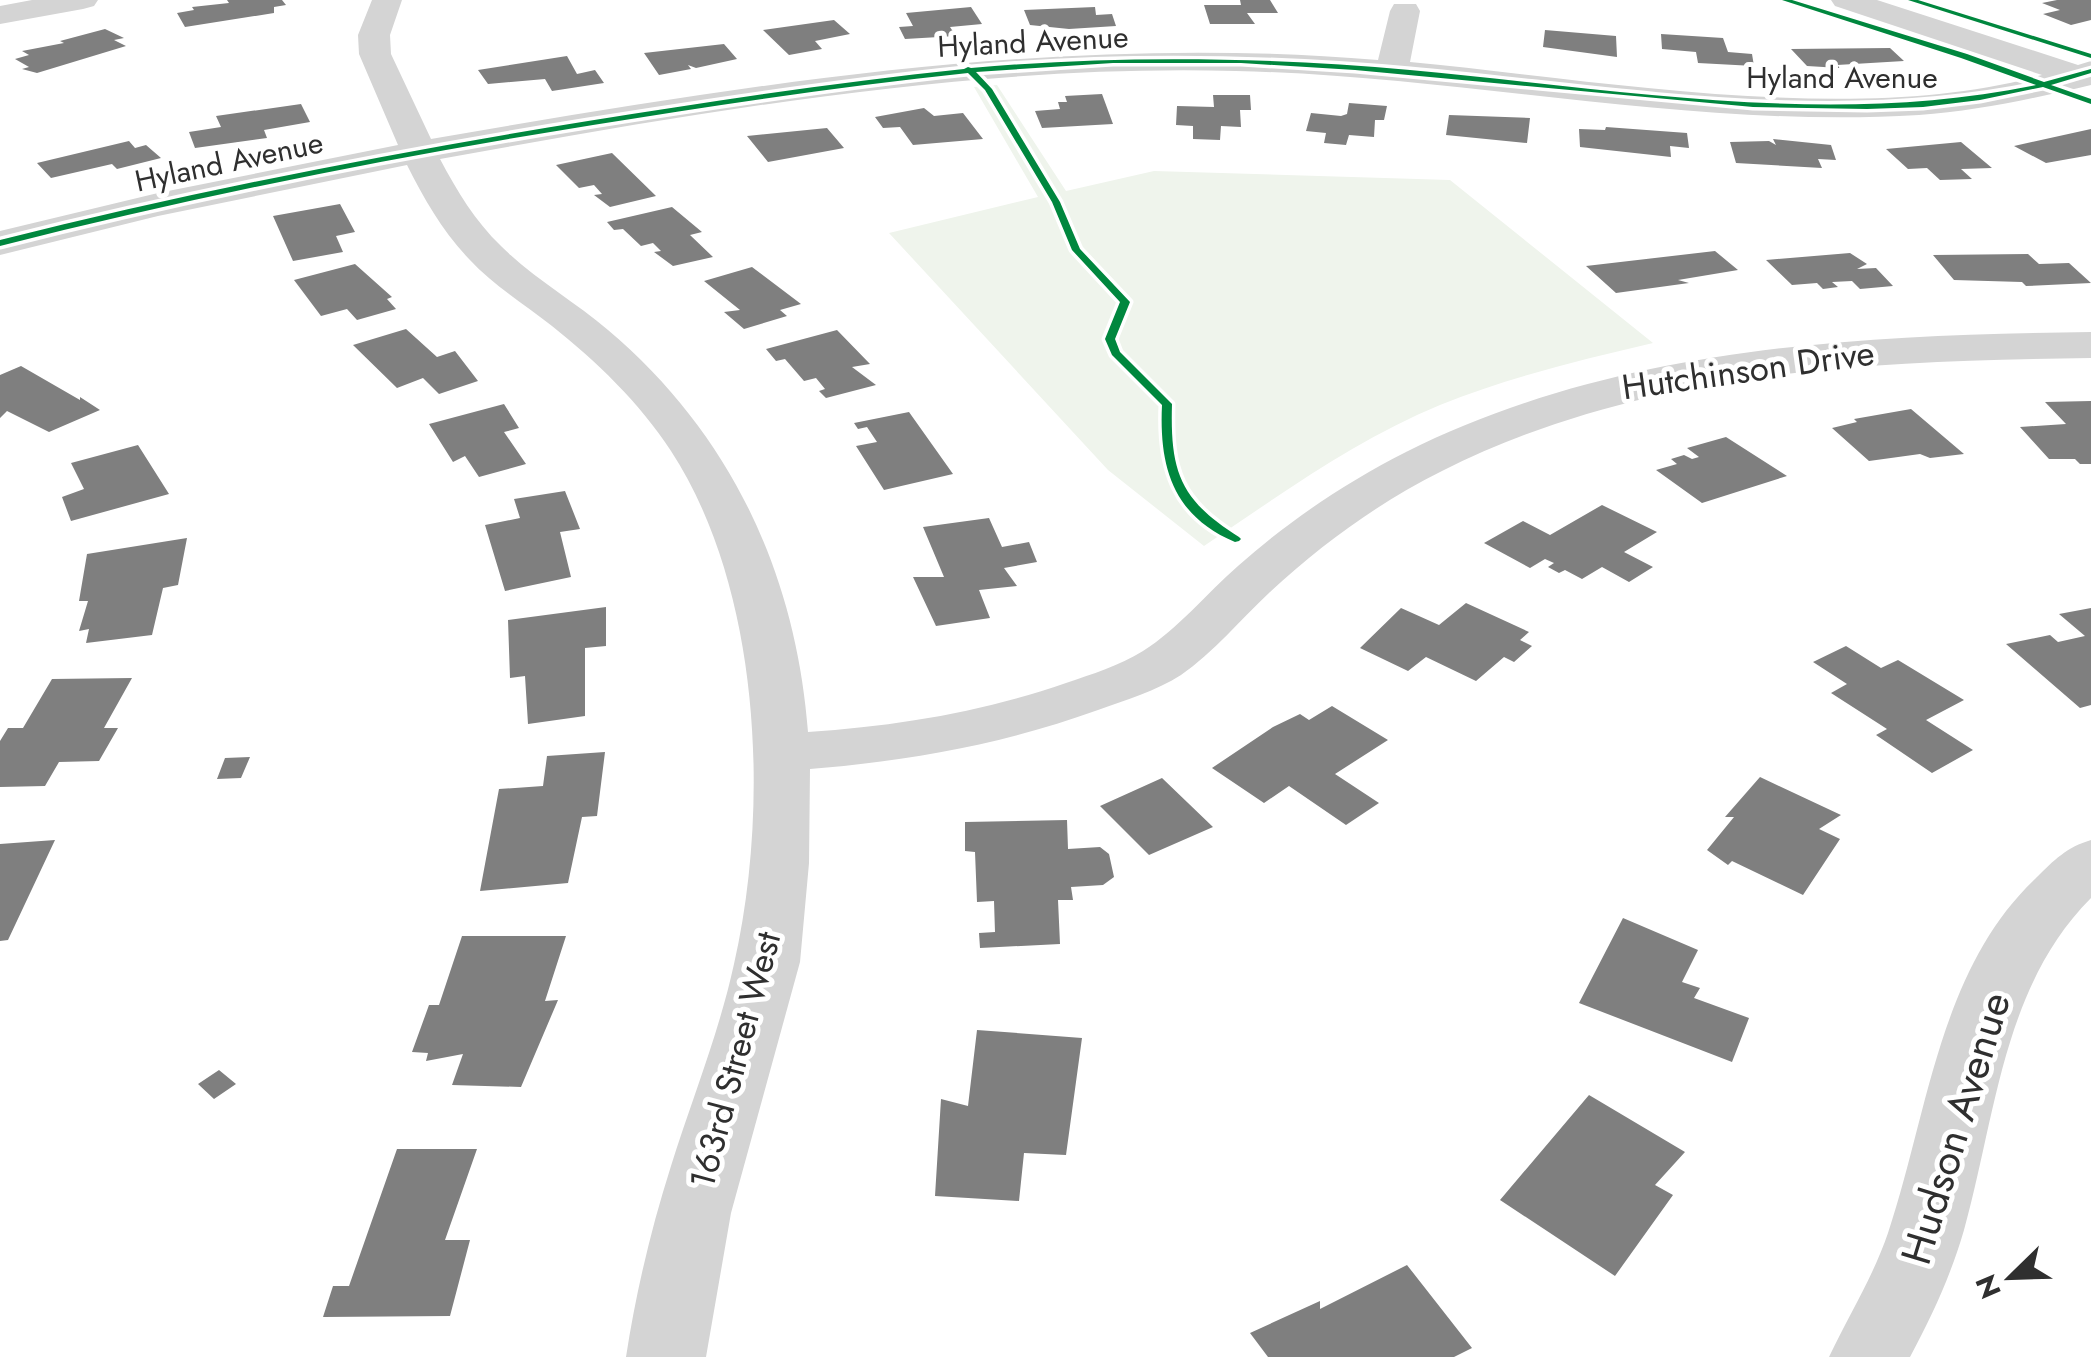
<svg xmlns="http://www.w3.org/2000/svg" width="2091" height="1357" font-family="Jost,sans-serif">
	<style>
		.green { fill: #eff4ec }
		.building { fill: #7f7f7f }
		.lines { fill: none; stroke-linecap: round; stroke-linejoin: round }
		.minor { fill: #d4d4d4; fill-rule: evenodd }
		.cycleway-casing { stroke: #fff; stroke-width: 7 }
		.cycleway { fill: #00873e; fill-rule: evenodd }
		.labels { text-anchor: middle; stroke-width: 10; stroke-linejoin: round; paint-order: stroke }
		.far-street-label { font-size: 30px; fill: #2f2f2f; stroke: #fff }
		.street-label { font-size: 35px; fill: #2f2f2f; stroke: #fff }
		.near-street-label { font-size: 42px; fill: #2f2f2f; stroke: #fff }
	</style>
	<rect width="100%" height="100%" fill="#fff"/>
	<path class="green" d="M997,85L1066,191L1154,171L1450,180L1653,343C1581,360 1509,377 1440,405C1355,440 1280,495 1204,546L1108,470L889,233L1038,197L974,87Z"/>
	<path class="building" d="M227,0H282L286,5L274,7V13L185,27L177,13L194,10L192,7L229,3Z
		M1240,0H1270L1278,13H1247L1255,24H1210L1204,5H1241Z
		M2057,0H2091V20L2071,25L2043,14L2060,10L2042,3Z
		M971,7L982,24L950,27L956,36L905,39L899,27L913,26L906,13Z
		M1095,7L1096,15L1112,14L1116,26L1069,29L1030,25L1024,10Z
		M834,20L850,34L815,41L822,49L789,55L763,30Z
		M105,29L124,38L114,40L126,46L37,73L22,69L29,67L15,59L29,55L22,51L64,43L60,41Z
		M1545,30L1616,36L1617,57L1543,47Z
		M1661,34L1723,38L1728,52L1752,54L1754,66L1698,63L1696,52L1662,49Z
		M724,44L737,59L696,68L688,65L691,69L659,75L644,53Z
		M1890,48L1904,61L1837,65L1840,68L1807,66L1791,49Z
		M567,56L577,74L595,70L604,83L552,91L545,79L488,84L478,70Z
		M1102,94L1113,124L1042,128L1035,111L1060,109L1058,102H1067L1065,96Z
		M1213,95H1250L1251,110H1240L1241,127L1221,126L1220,140L1193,139V126L1176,125L1177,106L1214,107Z
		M1349,103L1387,106L1384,120H1375L1374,137L1349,135L1346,145L1324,143L1326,133L1306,131L1311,113L1341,116L1347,114Z
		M301,104L310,122L264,130L267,138L195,148L189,132L221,127L216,116Z
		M924,108L934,116L963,113L983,139L913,145L900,127L883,128L875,117Z
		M1449,115L1530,118L1527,143L1446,135Z
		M1606,127L1687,133L1689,148L1670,146L1671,157L1580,147L1579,129L1605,130Z
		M827,128L844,148L768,162L747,136Z
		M2091,129V155L2046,163L2014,146Z
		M1773,139L1831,145L1836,160L1818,159L1822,168L1736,163L1730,142L1769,141L1776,145Z
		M129,141L135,148L146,145L161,158L117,169L112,164L51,178L37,163Z
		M1961,142L1992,168L1961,169L1972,179L1940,180L1927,168L1908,169L1886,149Z
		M612,153L656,196L610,207L594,195L602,194L594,185L579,188L556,165Z
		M340,204L355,232L336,236L343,252L293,261L273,216Z
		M672,207L702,232L690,235L713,257L673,266L654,252L661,251L653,243L641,246L623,229L614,230L607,222Z
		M1715,251L1738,270L1678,280L1689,283L1616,293L1586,266Z
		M1850,253L1867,264L1857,269L1876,268L1893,286L1860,289L1852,281L1832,282L1838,287L1823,289L1817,283L1792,285L1766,260Z
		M2028,254L2039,264L2069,263L2091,283L2026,286L2022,282L1954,280L1933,255Z
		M355,264L392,297L387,299L396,309L357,320L347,309L321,316L294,280Z
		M752,267L801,304L780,310L787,316L744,329L724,312L740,310L704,281Z
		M406,329L437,357L455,351L478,381L439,394L423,378L397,388L353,345Z
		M837,330L870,364L852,367L876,385L826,398L819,391L825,389L816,378L804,381L785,359L776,361L766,349Z
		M21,366L80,400V397L100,410L49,432L7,411L0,418V375Z
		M2091,401V464H2080L2075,459H2049L2020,427L2066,424L2045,402Z
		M504,404L519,428L504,432L526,464L479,477L465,456L453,462L429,424Z
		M1911,409L1964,454L1930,458L1920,454L1869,461L1832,428L1857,422L1854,419Z
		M909,412L953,474L884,490L856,446L877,442L867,427L858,429L854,423Z
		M1726,437L1787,476L1702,503L1656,470L1677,464L1671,459L1684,455L1692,459L1699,457L1687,448Z
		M138,445L169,494L71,521L62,497L84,489L71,463Z
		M565,491L580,529L560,532L571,577L505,591L485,525L520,518L514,499Z
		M1602,505L1657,532L1624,552L1653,567L1629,582L1602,567L1582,579L1565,570L1559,573L1548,567L1554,563L1545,559L1530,568L1484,543L1523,521L1550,535Z
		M989,518L1002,547L1029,542L1037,562L1004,568L1017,586L979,590L990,618L936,626L913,577H944L923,527Z
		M187,538L178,585L163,588L152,635L86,643L89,629L79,631L88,601H79L87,554Z
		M1466,603L1529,632L1520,640L1532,646L1514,662L1504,657L1476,681L1426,657L1408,671L1360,648L1401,608L1439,625Z
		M606,607V646L585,648V716L528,724L525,676L510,678L508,620Z
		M2091,608V705L2080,708L2006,644L2050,635L2058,642L2085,636L2059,614Z
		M1846,646L1881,668L1898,660L1964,700L1926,720L1973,750L1932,773L1876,735L1887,729L1831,693L1847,684L1813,662Z
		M132,678L104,728H118L99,761L59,762L45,786L0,787V741L8,728H23L52,679Z
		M1332,706L1388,740L1335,774L1379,803L1346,825L1289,786L1264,803L1212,768L1273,727L1300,714L1309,720Z
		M605,752L597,816L582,817L568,883L480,891L499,789L543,786L547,756Z
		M250,757L241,778L217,779L225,758Z
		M1760,777L1841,815L1819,829L1840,839L1803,895L1732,861L1728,865L1707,850L1734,817H1725Z
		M1162,778L1213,827L1149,855L1100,806Z
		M1067,820L1068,849L1100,847L1109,854L1114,877L1103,885L1071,887L1073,900H1058L1060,944L980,948L979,933L995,932L994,901L977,902L975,852L965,851V822Z
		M55,840L8,940L0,941V844Z
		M1623,918L1698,950L1682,982L1700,988L1694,998L1749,1018L1732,1062L1579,1003Z
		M462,936H566L545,1001L558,1000L521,1087L452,1085L463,1054L426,1061L428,1053L412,1052L429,1005H439Z
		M977,1030L1082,1038L1066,1155L1024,1153L1019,1201L935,1196L941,1099L968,1106Z
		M219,1070L236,1084L214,1099L198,1084Z
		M1589,1095L1685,1152L1655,1185L1673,1195L1615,1276L1500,1200Z
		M397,1149H477L445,1240H470L450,1316L323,1317L333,1286H349Z
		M1407,1265L1472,1348L1454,1357H1268L1250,1333L1320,1301V1309Z"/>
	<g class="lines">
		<path class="minor" d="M32,0H98L94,6L83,9L0,24V6Z
			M372,0H402L390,35L391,54L431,139C744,85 1059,33 1378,60L1390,11L1394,4H1416L1420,11L1410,62C1601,80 1857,127 2042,75L1835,6L1831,0H1877L2078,65L2091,61V85C2036,98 1977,111 1919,115C1691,129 1464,76 1236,71C969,64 702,112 440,159C457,191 475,221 501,246C533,278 574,301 608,330C731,434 796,574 808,732C897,726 982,712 1066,683C1092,674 1119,666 1143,651C1178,629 1207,593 1238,566C1290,520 1345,483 1406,452C1619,346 1858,335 2091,332V358C1869,361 1645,369 1442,471C1378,503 1322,544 1270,592C1241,619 1213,653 1181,675C1156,691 1126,700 1098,710C1004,744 909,761 810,769L809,863L800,962L731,1213L706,1357H626C636,1292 651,1229 671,1166C692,1099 719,1033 734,964C770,806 761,589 671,451C640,403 596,361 552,326C524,304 493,285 469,259C443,232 424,199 407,165L158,216L0,255V231L158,193L398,145L359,54L358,35Z
			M2091,840V898C2003,986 1996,1115 1964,1230C1951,1275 1932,1316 1910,1357H1829C1849,1315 1873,1277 1888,1233C1928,1114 1939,969 2036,878C2054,860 2067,847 2091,840Z"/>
		<g class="cycleway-casing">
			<path id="cycleway" d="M1782,0H1792L1967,54L2044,82L2091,69V73L2051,85L2091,99V104L2043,87L1980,100L1923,107L1867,109L1753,107L1355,70L1241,63H1113L976,72L992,89L1060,202L1080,249L1130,302L1115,339L1120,352L1172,404C1170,472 1180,500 1239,537L1241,539L1239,541L1235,542C1173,516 1159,467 1162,405L1112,355L1105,339L1120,302L1072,250L1052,202L985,90L968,73C842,86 718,105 593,125C394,157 196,196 0,246V240C194,191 390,153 588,121C713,101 838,82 964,69L968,67L971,68C1118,55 1264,57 1410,70C1618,89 1829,128 2036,85L1961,58Z
				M1908,0H1918L2091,54V58Z"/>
		</g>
		<use href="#cycleway" class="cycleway"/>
	</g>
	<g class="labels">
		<g class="far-street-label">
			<text transform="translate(1033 42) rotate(-3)" y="10">Hyland Avenue</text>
			<text x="1842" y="88">Hyland Avenue</text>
			<text transform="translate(229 162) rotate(-12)" y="10">Hyland Avenue</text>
		</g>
		<g class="street-label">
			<text transform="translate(1748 370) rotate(-8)" y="12">Hutchinson Drive</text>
			<text transform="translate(735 1060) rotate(-75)" y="12">163rd Street West</text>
		</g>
		<g class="near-street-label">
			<text transform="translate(1955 1128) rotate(-73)" y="15">Hudson Avenue</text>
		</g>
	</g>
	<g transform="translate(2011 1277) rotate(247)" stroke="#ffffff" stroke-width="8" paint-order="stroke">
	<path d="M0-8L18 38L0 25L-18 38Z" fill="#2f2f2f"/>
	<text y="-15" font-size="28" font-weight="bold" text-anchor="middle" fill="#2f2f2f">N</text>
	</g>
</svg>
